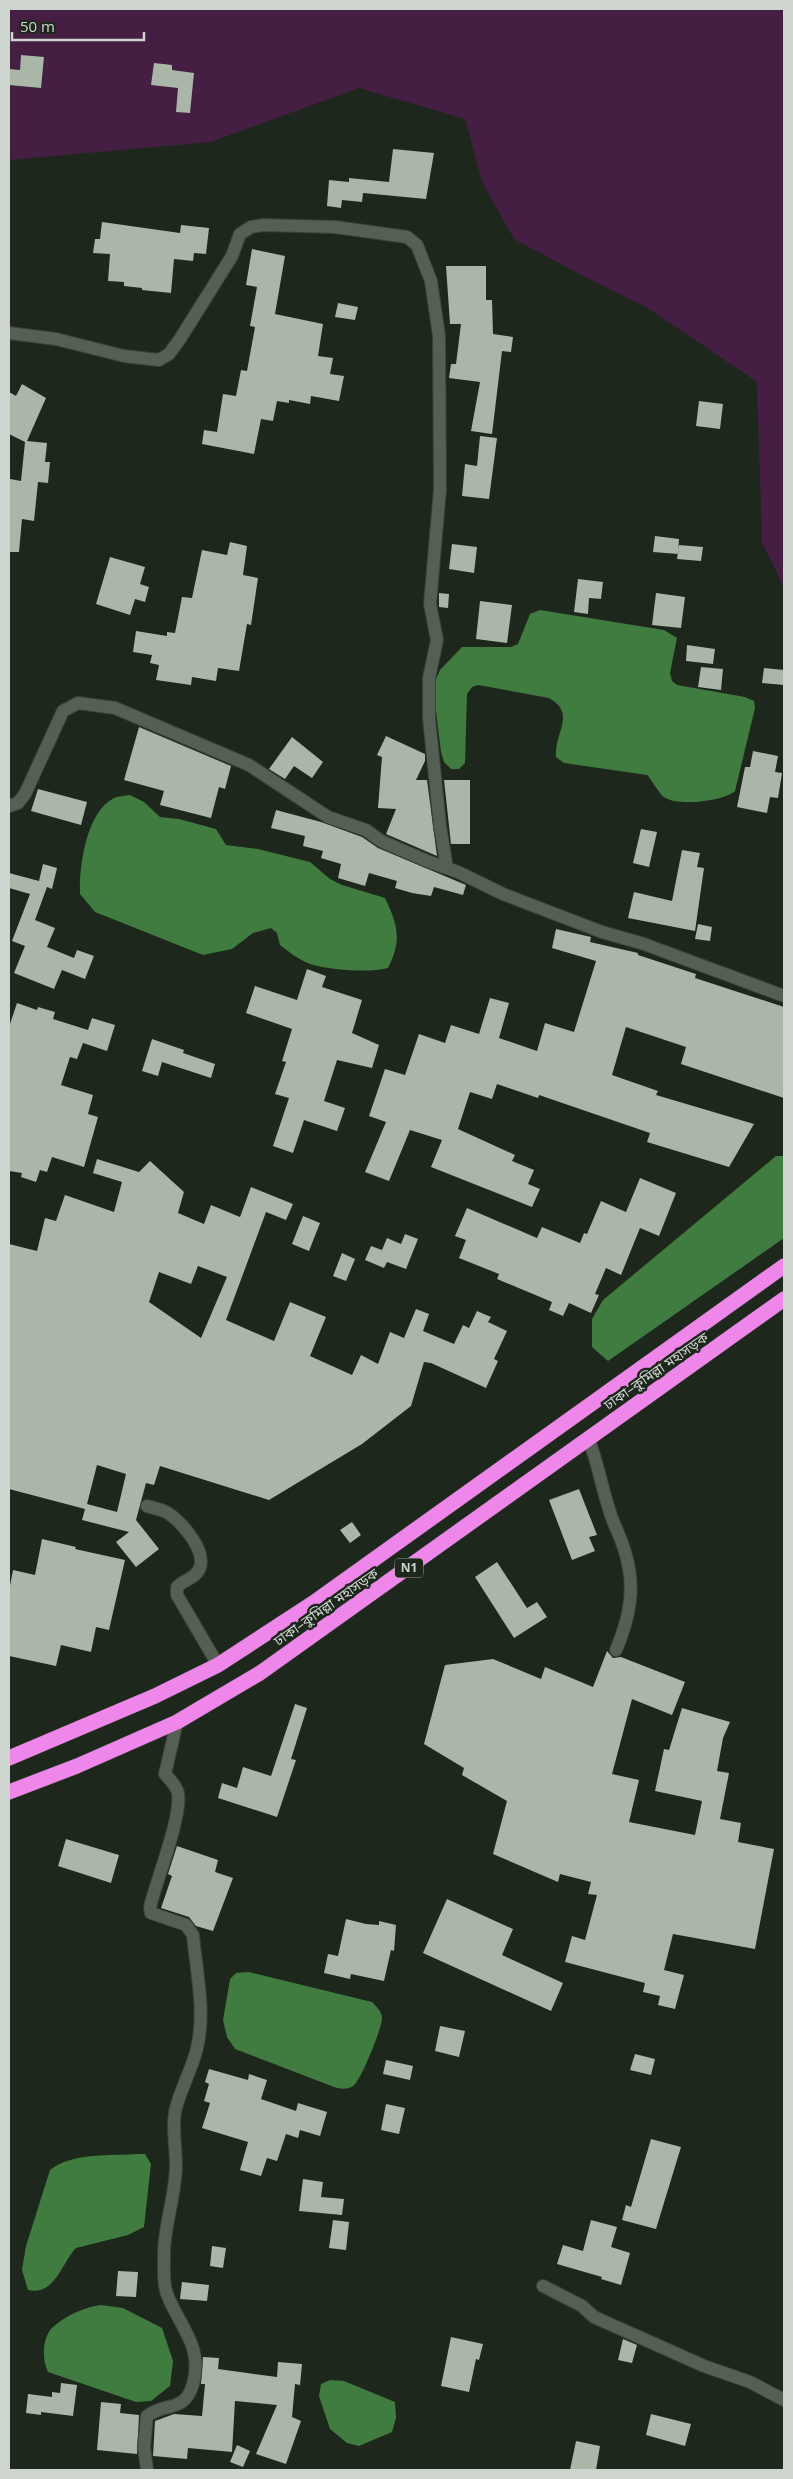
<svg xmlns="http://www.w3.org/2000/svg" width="793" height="2479" font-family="'Open Sans','Noto Sans Bengali',sans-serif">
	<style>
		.green { fill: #441e43 }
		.water { fill: #407b3f }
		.building { fill: #a9b6a8; fill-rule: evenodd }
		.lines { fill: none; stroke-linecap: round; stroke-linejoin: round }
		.street-casing { stroke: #3b423a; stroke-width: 14 }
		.highway-casing { stroke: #3b423a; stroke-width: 16 }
		.street { stroke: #546053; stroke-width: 12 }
		.highway { stroke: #ef87eb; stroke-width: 15 }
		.labels { text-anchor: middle; stroke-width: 5; stroke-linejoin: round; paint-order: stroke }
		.shield { fill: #1d271c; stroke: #99a199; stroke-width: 1 }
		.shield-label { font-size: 12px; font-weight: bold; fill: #ced5ce }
		.street-label { font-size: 14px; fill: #ced5ce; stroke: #1d271c }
	</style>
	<rect width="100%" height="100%" fill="#1d271c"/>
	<path class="green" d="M9,9H784V587L762,543L757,382L646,307L591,280L514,239L482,182L465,119L359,88L211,142L9,160V85L41,88L44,58L21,55L20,70L9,69Z"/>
	<path class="water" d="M540,610L664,630L677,638L670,673L672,681L677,685L745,697L754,701L755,708L735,791C724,801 677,807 664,797C660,795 652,780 647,775L564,763L556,757C554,732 577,714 549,698L478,685L472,687L467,694L465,763L459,769H451L444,762L441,752L433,686L440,670L462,647H511L518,644L530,614Z
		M130,795L144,802L160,817L179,819L216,829L226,845L258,849L310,862L330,879L342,885L385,898C398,925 402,941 388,968C367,973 330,970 310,964C299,960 289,952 280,945L277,933L271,928L253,933L232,949L203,955L95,912L80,894C79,867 86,812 114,798C119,796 125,796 130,795Z
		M776,1156H784V1238L608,1361L592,1347V1319L603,1300Z
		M249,1972L372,2002C376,2006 382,2012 382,2018C382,2028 361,2081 353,2086C347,2090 340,2089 334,2087L235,2049L227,2037L223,2020L230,1979L236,1973Z
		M139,2154H145L151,2164L144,2227L128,2235L76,2248C61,2264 55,2296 28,2290L22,2270L26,2246L50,2170C72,2152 112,2156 139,2154Z
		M101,2305L123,2308L162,2328L173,2361L170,2386L151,2401L136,2402L48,2372C42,2361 42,2338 52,2328C64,2316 85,2307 101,2305Z
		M330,2380L344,2381L395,2402L396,2418L392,2432L359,2446L347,2443L330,2429L319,2396L321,2384Z"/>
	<path class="building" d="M21,55L44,57L41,88L9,85V69L20,70Z
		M154,63L172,65V70L194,73L190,113L176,112L178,88L151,85Z
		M393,149L434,153L426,199L363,193L362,202L342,200L341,208L327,206L329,180L349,182V178L389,182Z
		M102,222L180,233L181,225L209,228L206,254L194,253L193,261L174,259L171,293L142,290V288L124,286V282L108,281L110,254L93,253L95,239H100Z
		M252,249L285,256L275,314L323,324L318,356L333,358L330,374L344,376L339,401L311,396L310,404L289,400V403L277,401L273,421L261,419L254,454L202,444L204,430L217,432L223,394L236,396L241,370L247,371L255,327L250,326L257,287L246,285Z
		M446,266H486V300H492L493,334L513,337L511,352L502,351L492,434L471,431L480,382L449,378L451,364H456L461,324H450Z
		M338,303L358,307L355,320L335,317Z
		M22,384L46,398L27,441L47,443L45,462H50L48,483L38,482L34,521L22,519L19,552H9V489L10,479L21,481L25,442L9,434V392L16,396Z
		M699,401L723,404L720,429L696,426Z
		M480,436L497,438L489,499L462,496L465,464L477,466Z
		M655,536L679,539L678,554L653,552Z
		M230,542L247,546L243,575L258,578L251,625L247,624L239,671L218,668L216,681L192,677L191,685L156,680L159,665L150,663L152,655L133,652L136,631L167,636V632L175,633L182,597L192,598L202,550L227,555Z
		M452,544L477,547L474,573L449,569Z
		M679,545L703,547L701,561L677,559Z
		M110,557L145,567L140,584L149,587L145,602L135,599L130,615L96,604Z
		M578,579L603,582L601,599L589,598L588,614L574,612Z
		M439,593L449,594L448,608L439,607Z
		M656,593L685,597L681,628L652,625Z
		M480,601L512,605L507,643L476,639Z
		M687,645L715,649L713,664L686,661Z
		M701,667L723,669L721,690L698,687Z
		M764,668L784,670V685L762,683Z
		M139,727L231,766L225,789L219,787L211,818L160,805L164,791L124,780Z
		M386,736L425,754V761L416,780H427L437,856L386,834L396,809L378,808L382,757L377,755Z
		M292,737L323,762L312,778L294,766L285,779L269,769Z
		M753,751L778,756L775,772L782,773L778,798L770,797L767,813L737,807L745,767H750Z
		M444,780H470V844H451Z
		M38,789L87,802L81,825L31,811Z
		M276,810L321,822L362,837L378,848L466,885L463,895L434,887L431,896L412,893L395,888L397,881L369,873L365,886L338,878L341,864L321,858L323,851L303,846L305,836L271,828Z
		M641,829L657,832L649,867L633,863Z
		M682,850L700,853L697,867L704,868L695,931L628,918L634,892L672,901Z
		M43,864L57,868L52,889L47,887L35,920L55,928L47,947L74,958L77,950L94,956L85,979L62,970L54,989L14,973L25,946L12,941L30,894L9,888V873L39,881Z
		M698,924L712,927L710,941L695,939Z
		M556,929L591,937L590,942L638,953V955L696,974L695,978L784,1007V1098L681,1064L686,1047L626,1027L612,1075L658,1091L656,1095L754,1124L729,1167L647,1142L650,1133L539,1095L538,1098L497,1084L492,1099L470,1092L458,1129L515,1155L512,1161L534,1170L528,1184L540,1189L532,1207L431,1167L442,1140L410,1130L389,1181L365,1172L386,1122L369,1116L385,1069L405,1075L419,1034L445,1043L451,1025L479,1034L490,998L509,1003L499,1038L537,1051L545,1023L574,1032L596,961L552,948Z
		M307,969L326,976L322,987L362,1000L352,1033L379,1045L372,1068L337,1060L324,1101L345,1108L337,1131L304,1120L293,1153L273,1146L289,1098L275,1094L286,1062L282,1061L292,1029L246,1013L255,986L297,1000Z
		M17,1003L37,1010L38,1007L55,1012L53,1019L88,1030L92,1018L115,1025L107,1051L83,1043L77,1059L70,1057L61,1085L93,1095L88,1114L98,1117L84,1167L52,1157L47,1172L40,1170L36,1182L21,1177L22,1173L9,1171V1027Z
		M152,1039L184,1050L183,1053L215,1064L211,1078L162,1062L158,1076L142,1071Z
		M97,1159L139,1172L150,1161L184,1192L178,1213L204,1224L211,1205L240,1217L251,1187L293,1204L286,1220L266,1212L226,1320L274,1341L290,1302L326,1317L310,1356L352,1375L361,1355L378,1364L390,1332L404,1338L416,1309L429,1314L423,1331L454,1344L463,1325L469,1328L477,1311L491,1317L488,1322L507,1331L494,1359L498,1361L486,1388L431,1363L424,1362L411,1406L362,1444L269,1500L160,1466L154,1485L146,1483L136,1520L159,1549L136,1567L116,1542L129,1532L82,1520L85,1509L9,1489V1244L37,1251L45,1218L56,1221L65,1195L114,1212L122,1182L93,1173ZM198,1266L227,1277L201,1338L149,1302L159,1272L191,1284ZM97,1465L126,1474L117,1512L87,1504Z
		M640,1178L676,1193L659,1236L640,1228L621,1275L606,1268L595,1294L599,1295L591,1313L569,1303L563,1316L549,1310L552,1302L497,1279L499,1274L459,1258L466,1240L455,1236L467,1208L537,1238L542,1227L580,1243L584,1233L587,1234L601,1201L626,1212Z
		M303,1216L320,1223L309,1251L292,1244Z
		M405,1234L418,1239L406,1269L387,1262L384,1268L365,1260L371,1246L382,1250L387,1238L401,1244Z
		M342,1253L355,1259L346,1281L333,1276Z
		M579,1489L597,1535L589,1537L595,1551L572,1560L549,1500Z
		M352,1522L361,1535L350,1543L340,1530Z
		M42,1539L76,1547L75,1549L125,1560L109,1630L96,1627L91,1652L61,1645L56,1666L9,1656V1591L13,1570L35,1575Z
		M497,1562L527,1608L537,1602L547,1617L514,1638L475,1577Z
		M607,1651L613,1658L621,1657L685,1682L672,1715L632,1699L612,1774L639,1780L629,1822L695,1835L702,1801L655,1791L664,1749L669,1750L682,1708L730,1722L723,1738L717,1771L729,1773L720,1819L741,1823L738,1842L774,1849L755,1949L673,1934L664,1970L684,1975L675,2009L658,2005L660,1996L643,1992L645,1983L565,1962L572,1936L585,1940L597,1895L588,1894L591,1882L560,1874L558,1882L493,1854L507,1801L462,1775L464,1768L424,1744L445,1665L493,1659L541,1679L545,1667L593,1687Z
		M295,1704L307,1708L291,1759L296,1760L277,1817L218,1798L222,1783L237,1788L243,1767L271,1776Z
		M66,1839L119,1855L111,1883L58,1866Z
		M177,1846L218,1860L215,1872L233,1878L213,1931L196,1926L189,1917L161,1908L172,1876L168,1874Z
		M447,1899L513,1929L502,1955L563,1983L551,2011L423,1953Z
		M346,1919L366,1924L379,1925V1921L396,1925L394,1951L391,1950L384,1981L351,1974L350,1979L324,1973L328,1954L338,1956Z
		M440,2026L465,2031L459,2057L435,2051Z
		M635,2054L655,2059L651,2075L630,2070Z
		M386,2060L413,2066L410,2080L383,2074Z
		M209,2069L248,2080L249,2074L267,2080L261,2099L296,2111L298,2103L327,2112L320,2136L300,2130L298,2138L286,2134L277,2161L267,2158L261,2176L240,2170L248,2142L202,2128L210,2103L204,2101L209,2084L205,2082Z
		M386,2104L405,2108L399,2134L381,2130Z
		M651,2139L681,2147L656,2229L622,2220L626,2205L631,2207Z
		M303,2179L323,2182L321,2197L344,2199L342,2215L299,2211Z
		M333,2220L349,2222L346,2250L329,2248Z
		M591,2220L617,2227L611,2247L630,2253L621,2285L601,2279L602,2277L557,2264L563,2245L583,2251Z
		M212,2246L226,2248L223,2268L210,2266Z
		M118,2271L138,2272L136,2297L116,2296Z
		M182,2282L209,2285L207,2301L180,2299Z
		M451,2337L483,2344L479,2360L476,2359L469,2392L441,2386Z
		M623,2339L637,2345L632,2363L618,2360Z
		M203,2357L219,2358L218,2369L277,2377L278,2362L302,2364L300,2385L295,2384L292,2417L301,2421L286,2464L256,2454L277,2405L235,2401L232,2452L188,2448L187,2459L153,2456L155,2421L174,2414L202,2416L205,2384H201Z
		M61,2383L77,2385L73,2416L41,2412V2415L26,2413L28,2394L52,2397V2392L60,2393Z
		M101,2402L121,2404L120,2413L139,2415L137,2454L97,2450Z
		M651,2414L691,2424L685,2446L646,2435Z
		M576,2441L600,2446L596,2470H570Z
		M237,2445L250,2451L243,2467L230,2462Z"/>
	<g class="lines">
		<g class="street-casing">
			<path id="street" d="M9,333L56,339L124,356L159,360L169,354L180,339L232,256L240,234L251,227L264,225L335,227L407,237L417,245L431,281L439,336L440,489L430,604L437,640L429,678V718L440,826L447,868
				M9,806L18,803L25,794L63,711L78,703L115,708L249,765L328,817L366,830L381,841L427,861L458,872L503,894L602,932L644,944L784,996
				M588,1438C598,1462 601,1485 609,1509C613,1524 621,1537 625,1552C636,1587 630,1617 616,1650
				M147,1506C153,1508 160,1509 166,1512C180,1520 206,1549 200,1567C197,1578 185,1579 177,1587V1595L218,1665
				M543,2286L582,2306L594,2317L704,2366L750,2382L784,2400
				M147,2470L144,2447L147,2416C165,2402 185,2413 193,2384C203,2348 182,2329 169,2299C163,2287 164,2272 164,2258C163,2227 176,2196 176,2165C176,2147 172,2130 175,2112C180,2089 192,2070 197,2048C206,2011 196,1971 193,1935L186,1925L151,1913L150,1907C156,1881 182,1817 178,1793C176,1785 170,1780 165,1774L177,1722"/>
		</g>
		<g class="highway-casing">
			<path id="highway" d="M9,1758L155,1696L218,1665L313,1603L784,1266
				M9,1792L77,1766L177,1722L260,1673L784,1299"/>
		</g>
		<use href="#street" class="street"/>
		<use href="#highway" class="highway"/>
	</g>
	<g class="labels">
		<rect class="shield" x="395" y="1558.5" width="28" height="19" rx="4"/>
		<g class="shield-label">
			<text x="409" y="1572">N1</text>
		</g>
		<g class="street-label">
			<text transform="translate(656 1371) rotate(-35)" y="5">ঢাকা–কুমিল্লা মহাসড়ক</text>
			<text transform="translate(326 1607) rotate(-35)" y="5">ঢাকা–কুমিল্লা মহাসড়ক</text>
		</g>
	</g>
	<rect width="793" height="2479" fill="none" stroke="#ced5ce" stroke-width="20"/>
	<path d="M12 32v8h132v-8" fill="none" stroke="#ced5ce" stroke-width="2.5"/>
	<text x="20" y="32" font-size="15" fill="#ced5ce" stroke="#1d271c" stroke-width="4" paint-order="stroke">50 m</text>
</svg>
